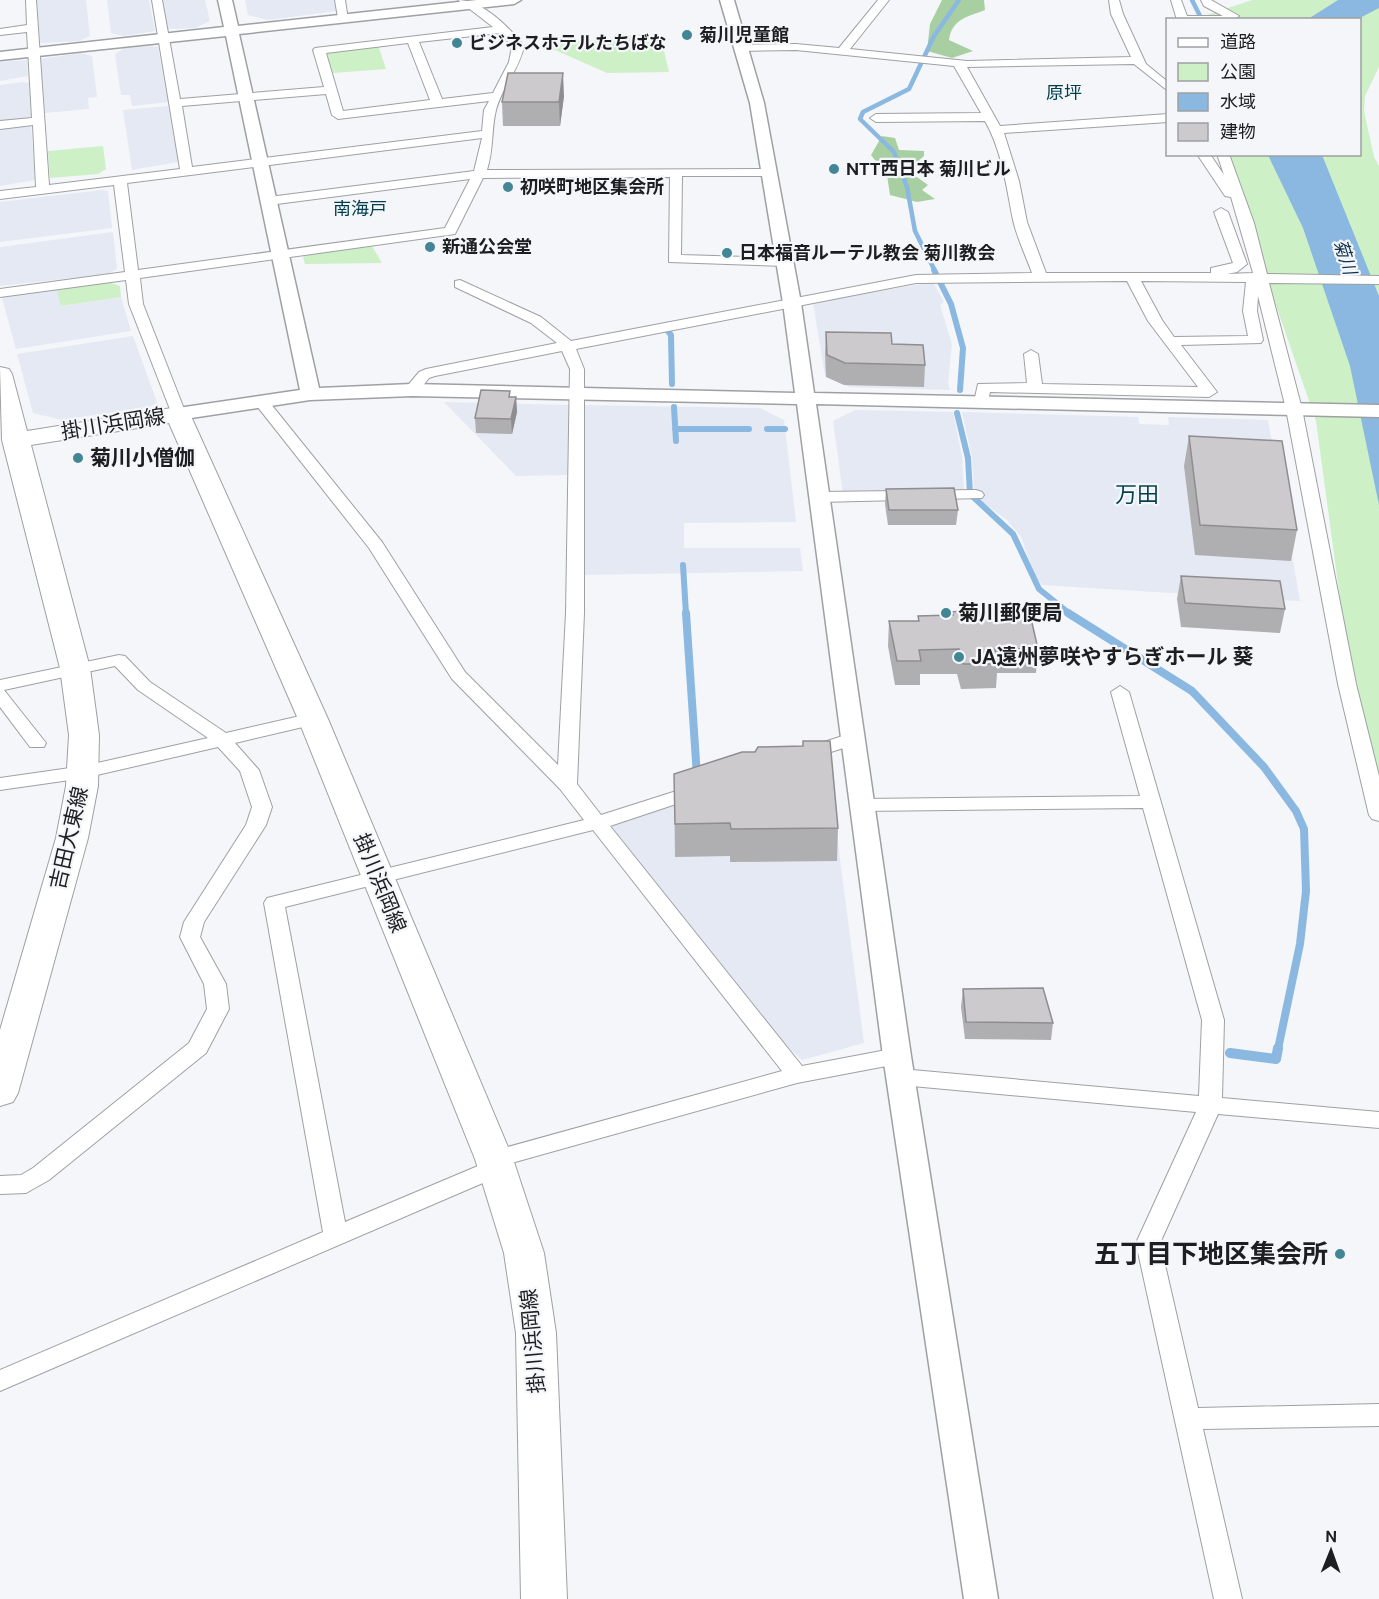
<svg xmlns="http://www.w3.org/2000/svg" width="1379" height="1599" font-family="'DM Sans','Noto Sans JP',sans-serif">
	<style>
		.built { fill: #e4e9f3 }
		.green { fill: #cdf0c7 }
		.forest { fill: #a8cfa1 }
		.water { fill: #8ab8e0 }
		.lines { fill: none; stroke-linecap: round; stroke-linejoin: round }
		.stream-far3 { stroke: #8ab8e0; stroke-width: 4.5 }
		.stream-far2 { stroke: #8ab8e0; stroke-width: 6 }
		.stream-far1 { stroke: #8ab8e0; stroke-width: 8 }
		.stream { stroke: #8ab8e0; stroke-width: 10 }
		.minor-casing { stroke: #9fa0a3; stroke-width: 2 }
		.tertiary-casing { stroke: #9fa0a3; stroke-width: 3 }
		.primary-casing { stroke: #9fa0a3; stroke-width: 2 }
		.minor { fill: #fff; fill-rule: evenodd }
		.tertiary { fill: #fff; fill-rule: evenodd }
		.primary { fill: #fff; fill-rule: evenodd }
		.wall { fill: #afaeb0 }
		.shaded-wall { fill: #8f8d90 }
		.building { fill: #cccacd; stroke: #8f8d90; stroke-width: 1.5 }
		.poi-dot { fill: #428595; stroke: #f4f6f9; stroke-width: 2 }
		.labels { text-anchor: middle; stroke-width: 4.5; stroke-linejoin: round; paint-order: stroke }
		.far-poi-label { font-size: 18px; font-weight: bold; fill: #1d1e1f; stroke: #f4f6f9; text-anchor: start }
		.far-neighbourhood-label { font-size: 18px; fill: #003e4b; stroke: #f4f6f9 }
		.far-water-label { font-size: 18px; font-style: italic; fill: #10334e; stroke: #f4f6f9 }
		.street-label { font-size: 21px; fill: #1d1e1f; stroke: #f4f6f9 }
		.poi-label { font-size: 21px; font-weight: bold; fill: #1d1e1f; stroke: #f4f6f9; text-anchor: start }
		.neighbourhood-label { font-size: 22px; fill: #003e4b; stroke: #f4f6f9 }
		.near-poi-label { font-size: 26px; font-weight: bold; fill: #1d1e1f; stroke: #f4f6f9; text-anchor: end }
	</style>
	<rect width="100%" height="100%" fill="#f4f6f9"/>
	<path class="built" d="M37,0H86L90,36L79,41L40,43Z
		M107,0H149L155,31L124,36L111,33Z
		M162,0H205L210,21L195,28L168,29Z
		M245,0H334L336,11L269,20L248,15Z
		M152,46L158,47L168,102L132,106L130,95H121L115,54L125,48Z
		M80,53L92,56L97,97L88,98L89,109L45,113L41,59Z
		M27,60L28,76L0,81V62Z
		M23,82L29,83L31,117L0,122V85Z
		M168,106L178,162L132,170L123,110Z
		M26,125L31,126L35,180L0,186V128Z
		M102,190L108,191L112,228L0,242V202Z
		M113,232L117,269L108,274L0,286V247Z
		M933,282L944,302L940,305L952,344L948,383L950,390L849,387L825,376L813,303Z
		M56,288L62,306L121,297L131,331L16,349L2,298L7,294Z
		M133,336L157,402L152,406L62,420L33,413L17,354Z
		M444,402L570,405L569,475L516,476Z
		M583,405L760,408L784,420L796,522L684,523V548H800L803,571L582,575Z
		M855,410L953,412L962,457L964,491L843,494L833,421Z
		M962,412L1138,417L1139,424L1169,425L1168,417L1268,420L1300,601L1042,585L1035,575L1021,537L1007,520L978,499L974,491L972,457Z
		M826,752L864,1043L802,1060L780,1040L606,825Z"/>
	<path class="green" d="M1252,0H1379V67L1365,96L1364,111L1374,157L1379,166V806L1357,724L1316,421L1224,155L1360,154V20H1192Z
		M642,34L646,42H662L669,72L607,73L546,46Z
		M378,45L386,69L333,73L327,53Z
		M103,146L106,169L98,174L50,178L48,151Z
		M372,246L382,263L305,264L303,257L307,254Z
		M105,281L120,286L121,297L61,306L56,288Z"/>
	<path class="forest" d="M942,0H984L985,10C967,17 952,19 949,40L973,51L952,58L927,51L930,24Z
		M882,136L895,138L899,150L924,151V156L910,168L914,175L928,185L922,190L935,199L917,202L890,195L887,175L871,155Z"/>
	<path class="water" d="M1338,0H1379V8L1358,19H1308Z
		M1268,155H1322L1379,296V505L1350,366L1303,228Z"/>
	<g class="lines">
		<path class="stream-far3" d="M1192,0L1202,20
			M935,271L915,231L907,187L894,152L860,119L863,112L909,89L934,36L959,0"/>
		<path class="stream-far2" d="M934,270L951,304L963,348L960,390
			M667,330L671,335L672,384
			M674,407L676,441
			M957,413L968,458L970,494L1013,534L1039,589L1070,614
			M675,429H749
			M767,429H785
			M683,565L686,614"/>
		<path class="stream-far1" d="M686,613L697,776
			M1068,613L1192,691L1264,767L1296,811L1304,829L1306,891L1300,944L1278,1049"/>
		<path class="stream" d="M1230,1053L1276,1059L1278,1048"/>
		<g class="minor-casing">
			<path id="minor" d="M26,0H36L49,185L180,169L152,0H162L180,99L324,87L313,50L315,48L493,27L458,0C482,0 509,27 524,46C519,70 502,87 496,110C491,130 494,148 487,170L774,169L775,172L769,176H682L681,255L785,258L792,262L785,266L669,262L670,177L483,178L455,234L140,278L143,304L186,414L178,419L173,417L129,304L126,280L0,297V289L125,272L114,185L0,199V191L36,187L33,125L0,129V121L32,118L27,32L0,35V29L27,25ZM500,33L512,46L509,62L493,93L442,99L419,42ZM408,43L430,100L343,111L326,53ZM326,94L332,115L338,119L489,101L484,110L482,131L192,167L182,106ZM482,138L474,171L269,197L262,201L269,205L470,179L445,228L138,270L127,183Z
				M335,0H345L348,20L338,18Z
				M878,0H889L850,49L967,61L1131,57L1111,14L1109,0H1119L1123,14L1146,64L1168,82V91L1134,64L967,67L1000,126L1168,114V122L1004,133L1019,181L1027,222L1046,273H1211V268L1233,263L1214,212L1221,208L1228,212L1247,264L1237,272L1227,274L1253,273L1231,197L1225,196L1197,154H1210L1224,175L1217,154H1229L1254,223L1267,274L1379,276V284L1269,283L1302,409L1356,684L1379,776V821L1372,819L1369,815L1338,684L1286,409L1258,296L1257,311L1263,340L1261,343L1181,345L1217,392L1209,397L990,392L987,405H977L974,402L978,384L1027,383L1024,354L1031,350L1038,354L1042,384L1198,387L1148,321L1127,281L916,283L576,349L584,369V613L577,784L601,815L692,786H706L709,790L706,794L610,826L802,1066L897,1048L905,1050L908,1056L905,1062L897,1064L797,1083L508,1164L510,1167L506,1173L0,1391V1370L323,1232L264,903L267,898L584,820L560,789L452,679L369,548L253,401L256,398H266L382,542L465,672L558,765L566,613L570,369L562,351L435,376L429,378L417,393H407L404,390L419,372L426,369L557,343L531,323L455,287V281L460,280L541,317L571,341L916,275L1032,273C1026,256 1017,238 1013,220C1006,185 1002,151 985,121L876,122L870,118L876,114L981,113L954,66L796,50L741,51L735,48L741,45L796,44L839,48ZM1141,281L1246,282L1243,311L1248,336L1174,337L1162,320ZM593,830L782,1071L486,1153L482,1159L485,1163L345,1222L285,907Z
				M1171,0H1181L1187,16H1223L1204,6L1201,0H1211L1239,16L1233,20H1177Z
				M976,490L982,492L984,495L982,498L820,502L812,497L820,492Z
				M119,655L125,656L150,682L226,733L313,713L322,719L320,723L235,743L259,770L272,807L266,825L204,922L200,937L226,984L229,1009L206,1053L49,1180L26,1193L0,1194V1176L21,1175L33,1168L189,1043L207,1009L204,984L180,937L184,922L246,825L252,807L240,771L218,747L84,778L0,790V778L84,766L208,738L138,690L115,666L4,690L46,743L44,747H30L0,707V680Z
				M1120,686L1129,692L1224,1020L1222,1098L1379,1112V1128L1218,1114L1160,1243L1198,1408L1379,1404V1426L1203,1429L1242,1599H1214L1136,1243L1196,1112L901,1085L893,1083L890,1077L893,1071L901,1069L1199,1096L1202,1020L1143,808L861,811L854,809L851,805L854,801L861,799L1140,796L1111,692Z
				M852,733L859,735L861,739L859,743L806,760L796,754L799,750Z"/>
		</g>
		<g class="tertiary-casing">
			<path id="tertiary" d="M218,0H232L238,26L477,0H521L514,4L239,34L319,388L412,384L795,393L783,303L750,103L720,0H734L764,103L801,303L814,393L1379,405V417L816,404L911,1056L998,1599H964L883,1056L797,404L412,396L310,400L178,420L171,418L169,414L178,408L300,390L226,36L0,60V52L224,27Z"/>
		</g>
		<g class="primary-casing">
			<path id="primary" d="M0,367L9,369L12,374L27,431L178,407L187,409L190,414L328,719L513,1159L544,1253L556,1333L567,1599H521L516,1333L504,1253L475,1159L298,719L169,423L31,445L90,668L99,735L98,786L88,838L18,1093L13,1102L0,1106V1030L56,838L66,786L69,735L60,668L2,440Z"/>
		</g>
		<use href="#minor" class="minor"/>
		<use href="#tertiary" class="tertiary"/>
		<use href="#primary" class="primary"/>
	</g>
	<path class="wall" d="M564,96L560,126H503L502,102Z
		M826,332L892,344L925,365L924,387L844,385L826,377L825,354Z
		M510,391V397H516L517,412L512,434L476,433L475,418Z
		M1189,436L1297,530L1291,561L1195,555L1184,466Z
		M886,489L958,510L956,525H888L885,504Z
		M1181,576L1285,609L1280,633L1181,627L1177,599Z
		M952,612L1038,649L1036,673H997L996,688L961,689L957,674H920V685H895L888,646L889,621H918V616L952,615Z
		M803,741L838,828L837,861L730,862V856L675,857L674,774L755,752L803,746Z
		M963,989L1053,1023L1051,1040L965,1039L961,1007Z"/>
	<path class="shaded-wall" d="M563,73L564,96L560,126L559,102Z
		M516,397L517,412L512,434L511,419Z"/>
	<path class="building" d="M508,73H563L559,102H502Z
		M826,332L891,333L892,344L923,345L925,365L845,363L827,355Z
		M481,390L510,391L509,397H516L511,419L475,418Z
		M1189,436L1282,441L1297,530L1200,525Z
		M954,488L958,510H889L886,489Z
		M1181,576L1280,581L1285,609L1185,603Z
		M961,611L1030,614L1038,649H995L998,664H963L959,649L919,650L921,661H897L889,621H919L918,616L953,615L952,612Z
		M803,741H830L838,828L731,829L730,823L675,824L674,774L742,752H755L758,747L803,746Z
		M1043,988L1053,1023L966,1022L963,989Z"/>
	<g class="poi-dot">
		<circle cx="687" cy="35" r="6"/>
		<circle cx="457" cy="43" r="6"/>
		<circle cx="834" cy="169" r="6"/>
		<circle cx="508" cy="187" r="6"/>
		<circle cx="430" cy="247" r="6"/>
		<circle cx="727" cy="253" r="6"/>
		<circle cx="78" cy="458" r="6"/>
		<circle cx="946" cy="613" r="6"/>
		<circle cx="959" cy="657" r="6"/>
		<circle cx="1340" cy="1254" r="6"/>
	</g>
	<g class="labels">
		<g class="far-poi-label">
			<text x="699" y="41">菊川児童館</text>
			<text x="469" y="49">ビジネスホテルたちばな</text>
			<text x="846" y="175">NTT西日本 菊川ビル</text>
			<text x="520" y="193">初咲町地区集会所</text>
			<text x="442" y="253">新通公会堂</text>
			<text x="739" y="259">日本福音ルーテル教会 菊川教会</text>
		</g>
		<g class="far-neighbourhood-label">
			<text x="1064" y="99">原坪</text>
			<text x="360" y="215">南海戸</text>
		</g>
		<g class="far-water-label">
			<text transform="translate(1345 257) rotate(72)" y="6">菊川</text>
		</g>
		<g class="street-label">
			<text transform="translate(113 424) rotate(-9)" y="7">掛川浜岡線</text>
			<text transform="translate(69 838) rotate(-77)" y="7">吉田大東線</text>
			<text transform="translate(380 883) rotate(68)" y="7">掛川浜岡線</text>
			<text transform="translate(533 1341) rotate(-95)" y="7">掛川浜岡線</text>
		</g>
		<g class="poi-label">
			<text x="90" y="465">菊川小僧伽</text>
			<text x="958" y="620">菊川郵便局</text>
			<text x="971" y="664">JA遠州夢咲やすらぎホール 葵</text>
		</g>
		<g class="neighbourhood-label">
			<text x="1137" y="502">万田</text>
		</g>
		<g class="near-poi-label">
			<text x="1328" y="1263">五丁目下地区集会所</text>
		</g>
	</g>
	<rect x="1166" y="18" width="195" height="138" fill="#f4f6f9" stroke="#9ea0a2" stroke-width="1.5"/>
	<rect x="1178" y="38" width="30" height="9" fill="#ffffff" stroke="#9ea0a2" stroke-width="1.5"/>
	<text x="1220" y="48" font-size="18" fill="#1d1e1f">道路</text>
	<rect x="1178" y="63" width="30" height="18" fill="#cdf0c7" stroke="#9ea0a2" stroke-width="1.5"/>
	<text x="1220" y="78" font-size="18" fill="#1d1e1f">公園</text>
	<rect x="1178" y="93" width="30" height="18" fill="#8ab8e0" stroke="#9ea0a2" stroke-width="1.5"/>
	<text x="1220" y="108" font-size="18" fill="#1d1e1f">水域</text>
	<rect x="1178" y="123" width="30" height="18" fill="#cccacd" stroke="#9ea0a2" stroke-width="1.5"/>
	<text x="1220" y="138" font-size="18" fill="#1d1e1f">建物</text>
	<g transform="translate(1331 1551) rotate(1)" stroke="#f4f6f9" stroke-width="4.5" paint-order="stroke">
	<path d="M0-4.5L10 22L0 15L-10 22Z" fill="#1d1e1f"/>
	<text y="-9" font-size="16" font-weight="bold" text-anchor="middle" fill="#1d1e1f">N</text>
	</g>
</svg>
